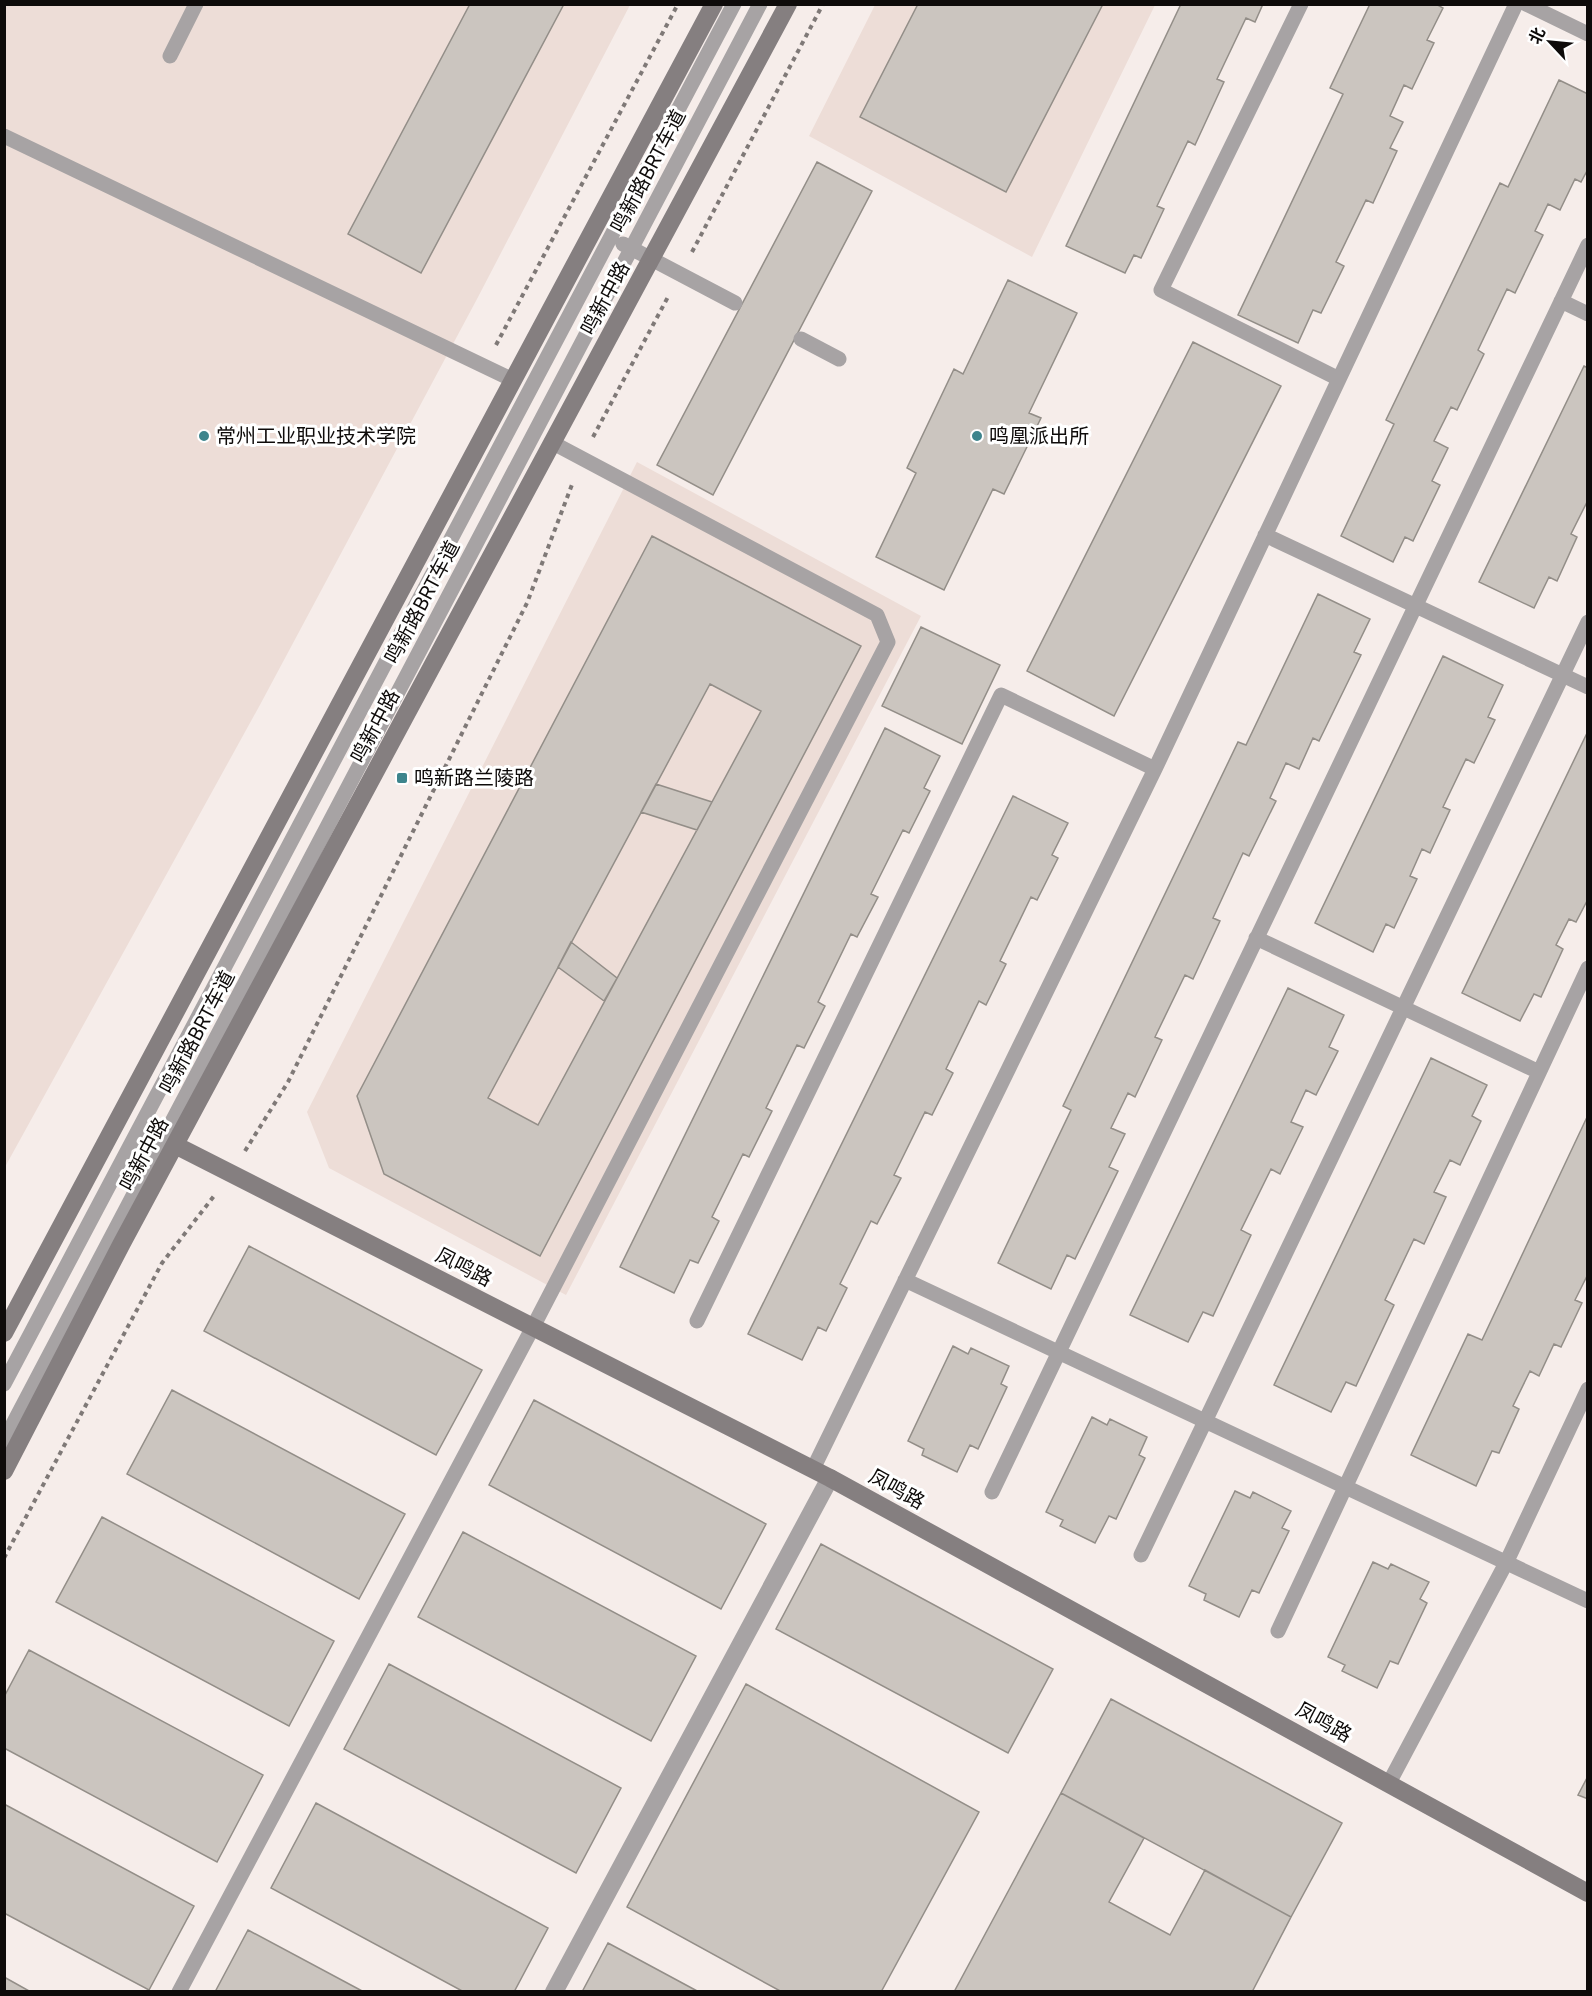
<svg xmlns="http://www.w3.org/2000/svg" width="1592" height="1996" font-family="Roboto,'Noto Sans SC',sans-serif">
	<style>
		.built { fill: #edddd7 }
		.building { fill: #cbc5bf; stroke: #938e88; stroke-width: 1.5; fill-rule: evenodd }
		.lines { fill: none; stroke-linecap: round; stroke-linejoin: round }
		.path { stroke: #7f7977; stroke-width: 4; stroke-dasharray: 4.5 4.5; stroke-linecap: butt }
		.lane { stroke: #a7a3a4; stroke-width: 15 }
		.street { stroke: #a7a3a4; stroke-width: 18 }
		.secondary { stroke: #857f80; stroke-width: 18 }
		.poi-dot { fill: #3d848c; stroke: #fff; stroke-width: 2 }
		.labels { text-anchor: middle; stroke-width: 6; stroke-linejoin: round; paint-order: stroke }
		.street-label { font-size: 20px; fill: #0e0b0a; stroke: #fff }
		.poi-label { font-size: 20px; fill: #0e0b0a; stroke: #fff; text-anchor: start }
	</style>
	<rect width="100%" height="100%" fill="#f6edea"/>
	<path class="built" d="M5,5H630L477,299L261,703L5,1167Z
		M875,5H1155L1032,257L809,136Z
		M637,462L921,616L566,1295L329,1168L307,1112Z"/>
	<path class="building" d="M470,4H564L421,273L348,234Z
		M918,4H1103L1006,192L860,117Z
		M1181,4H1263L1255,22L1246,18L1217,79L1224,82L1195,145L1188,141L1157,206L1164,209L1141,258L1134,255L1125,273L1066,246Z
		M1370,4H1436L1443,8L1427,40L1434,43L1412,89L1404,85L1390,116L1403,122L1390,148L1397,151L1373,203L1366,200L1336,262L1344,266L1321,313L1313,310L1298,343L1238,315L1343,94L1330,88Z
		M1559,80L1588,94V169L1581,182L1575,179L1560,210L1548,204L1535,231L1543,235L1515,293L1507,289L1478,350L1484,354L1457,410L1451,407L1434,441L1448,448L1432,481L1440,485L1413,541L1405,537L1393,562L1341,536L1394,424L1386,420L1500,183L1508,187Z
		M817,162L872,191L713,495L657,465Z
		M1008,280L1077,313L1029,413L1041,418L1004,494L993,489L944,590L876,557L916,473L907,468L954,369L963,374Z
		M1193,342L1281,386L1114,716L1027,671Z
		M1584,366L1588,368V500L1571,534L1577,537L1557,581L1549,577L1534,608L1479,582Z
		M652,536L861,646L540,1256L384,1174L357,1096ZM710,684L761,711L538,1125L488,1098Z
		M1318,594L1370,619L1354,652L1361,655L1319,741L1313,738L1299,769L1286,763L1270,798L1276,801L1249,856L1243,853L1213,918L1220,921L1193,979L1185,975L1155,1037L1162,1040L1135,1097L1128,1093L1111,1128L1125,1134L1109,1167L1118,1171L1075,1259L1067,1255L1051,1289L998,1263L1071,1110L1063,1106L1238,742L1246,745Z
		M921,627L1000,665L962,744L882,706Z
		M1443,656L1503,685L1488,717L1495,720L1474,763L1466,759L1443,807L1450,810L1430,853L1422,849L1410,876L1417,879L1394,928L1386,924L1373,952L1315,923Z
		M885,728L940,756L924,788L930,791L909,833L903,830L871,894L878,897L857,937L851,934L818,1002L825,1006L804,1048L797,1045L766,1108L772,1111L749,1157L743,1154L712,1217L719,1221L698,1263L690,1260L674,1293L620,1267Z
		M1588,731V899L1576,922L1569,919L1556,945L1563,949L1541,997L1534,994L1520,1021L1462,993Z
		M656,784L712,802L697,830L641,812Z
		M1013,796L1068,823L1052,855L1058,858L1037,900L1031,897L1000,961L1006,964L986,1005L979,1001L946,1069L953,1073L932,1115L925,1112L894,1175L901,1178L877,1224L871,1221L840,1284L847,1288L826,1331L818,1327L802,1360L748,1334Z
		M571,942L617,978L604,1001L558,967Z
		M1288,988L1344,1015L1329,1047L1338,1051L1316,1095L1306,1090L1291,1122L1303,1127L1280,1174L1271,1169L1241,1230L1251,1235L1213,1316L1203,1312L1188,1342L1130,1315Z
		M1431,1058L1487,1085L1472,1116L1481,1121L1460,1165L1450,1160L1434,1192L1446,1197L1424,1244L1414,1239L1385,1300L1394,1305L1356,1386L1346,1382L1331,1412L1274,1385Z
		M1588,1115V1274L1575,1300L1582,1303L1561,1347L1554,1344L1539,1376L1530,1371L1513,1406L1519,1409L1499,1453L1492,1451L1476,1486L1411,1455L1468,1334L1482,1340Z
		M249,1246L482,1370L436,1455L204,1331Z
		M953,1346L968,1354L971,1348L1009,1366L1001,1384L1007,1387L978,1449L970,1445L957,1472L922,1455L924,1449L908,1441Z
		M172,1390L405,1514L359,1599L127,1474Z
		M534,1400L766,1524L721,1609L489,1485Z
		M1092,1417L1107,1425L1110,1419L1147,1437L1139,1455L1145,1458L1116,1519L1109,1516L1095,1543L1060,1526L1063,1520L1046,1512Z
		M1235,1491L1250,1498L1253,1492L1291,1511L1282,1528L1289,1531L1259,1593L1252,1590L1239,1617L1204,1600L1206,1594L1189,1586Z
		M102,1517L334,1641L289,1726L56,1602Z
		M463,1532L696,1656L651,1741L418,1617Z
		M821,1544L1053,1669L1008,1753L776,1629Z
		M1373,1562L1388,1569L1391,1564L1429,1582L1420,1599L1427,1603L1398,1664L1390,1661L1377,1688L1342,1671L1345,1665L1328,1657Z
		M29,1650L263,1775L217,1862L4,1748V1697Z
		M389,1664L621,1788L576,1873L344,1749Z
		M746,1684L979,1812L881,1992H782L627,1907Z
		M1111,1699L1342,1823L1291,1917L1061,1793Z
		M1588,1776V1799L1578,1795Z
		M1061,1793L1144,1838L1109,1902L1170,1935L1205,1870L1291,1917L1252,1992H954Z
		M316,1803L548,1928L514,1992H464L271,1888Z
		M4,1804L194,1906L149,1990L4,1913Z
		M248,1930L364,1992H215Z
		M608,1943L699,1992H582Z
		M4,1977L31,1992H4Z"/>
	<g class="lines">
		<path class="path" d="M692,252L823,4
			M496,345L678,4
			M593,437L669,295
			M245,1151L288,1082L527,603L573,482
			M4,1558L162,1263L214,1196"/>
		<path class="lane" d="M1301,4L1161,290L1339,379
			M1526,4L1588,34
			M170,56L196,4
			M4,136L513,380
			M623,244L735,303
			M1561,301L1588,314
			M801,339L839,359
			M1265,535L1588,687
			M1256,938L1539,1072
			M905,1280L1588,1601
			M697,1321L1001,695L1155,769
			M4,1384L734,4
			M4,1441L760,4
			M813,1469L1155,769L1516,4
			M992,1492L1588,245
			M1141,1555L1588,622
			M1278,1631L1588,968
			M1389,1783L1506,1563L1588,1389
			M179,1992L533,1327L888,642L877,615L553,443"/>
		<path class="street" d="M554,1992L830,1478"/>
		<path class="secondary" d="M175,1145L830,1478L1588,1893
			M4,1333L714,4
			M4,1471L122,1243L788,4"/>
	</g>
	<g class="poi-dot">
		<circle cx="204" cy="436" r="6"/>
		<circle cx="977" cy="436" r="6"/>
		<rect x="396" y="772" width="12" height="12" rx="3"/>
	</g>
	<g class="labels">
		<g class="street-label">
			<text transform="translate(648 171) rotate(-62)" y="7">鸣新路BRT车道</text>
			<text transform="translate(605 298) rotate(-62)" y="7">鸣新中路</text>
			<text transform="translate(422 602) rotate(-62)" y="7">鸣新路BRT车道</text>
			<text transform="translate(375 726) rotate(-62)" y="7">鸣新中路</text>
			<text transform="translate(197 1032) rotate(-62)" y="7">鸣新路BRT车道</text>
			<text transform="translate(144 1154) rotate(-62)" y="7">鸣新中路</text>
			<text transform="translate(464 1267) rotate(27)" y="7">凤鸣路</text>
			<text transform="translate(897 1489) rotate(29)" y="7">凤鸣路</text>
			<text transform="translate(1324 1722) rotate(29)" y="7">凤鸣路</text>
		</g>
		<g class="poi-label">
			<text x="216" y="443">常州工业职业技术学院</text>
			<text x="989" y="443">鸣凰派出所</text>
			<text x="414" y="785">鸣新路兰陵路</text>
		</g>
	</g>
	<rect width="1592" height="1996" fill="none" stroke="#0e0b0a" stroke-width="12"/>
	<g transform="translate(1550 42) rotate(296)" stroke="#ffffff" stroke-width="4.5" paint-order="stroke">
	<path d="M0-4.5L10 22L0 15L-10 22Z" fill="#0e0b0a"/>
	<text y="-9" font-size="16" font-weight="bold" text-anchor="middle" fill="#0e0b0a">北</text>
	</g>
</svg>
